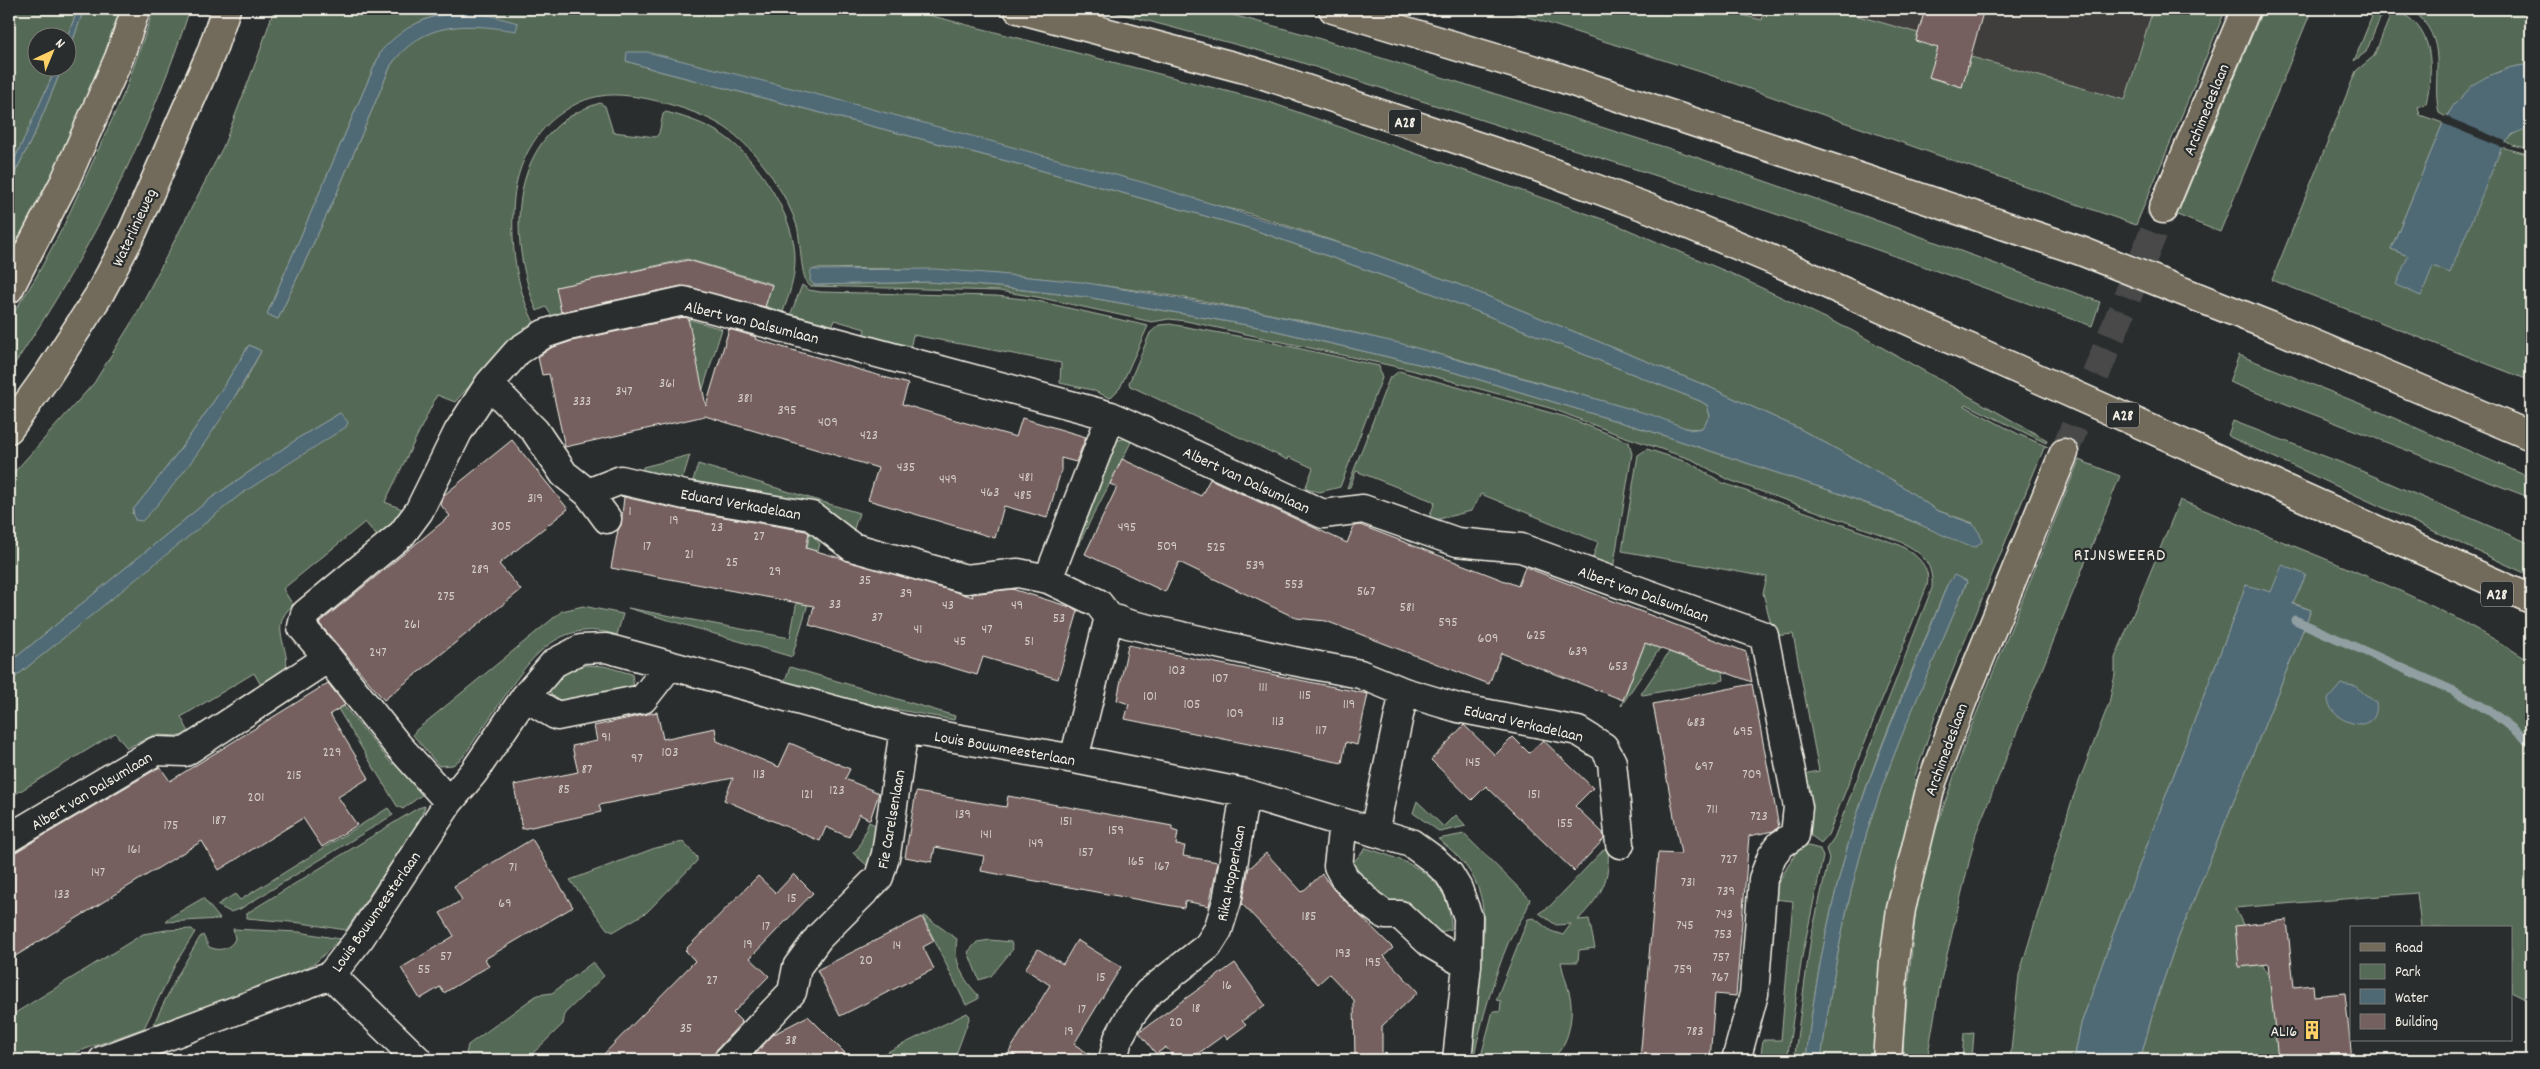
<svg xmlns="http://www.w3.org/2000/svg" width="2540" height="1069" font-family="Dekko,sans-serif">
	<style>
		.built { fill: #403c3d }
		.green { fill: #556b57; stroke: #a4aea0; fill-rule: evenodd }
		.water { fill: #4f6974; stroke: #919fa2 }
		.pier { fill: #2a2d2e }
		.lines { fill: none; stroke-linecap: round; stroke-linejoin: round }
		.stream { stroke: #919fa2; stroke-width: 9 }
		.building { fill: #74605f; stroke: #f4f1e8 }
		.major-tunnel { stroke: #484a4a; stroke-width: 28; stroke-dasharray: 28 14; stroke-linecap: butt }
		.minor-casing { stroke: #f4f1e8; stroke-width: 31 }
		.major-casing { stroke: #f4f1e8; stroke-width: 31 }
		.highway-casing { stroke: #f4f1e8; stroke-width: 31 }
		.minor { stroke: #2a2d2e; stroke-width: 28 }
		.major { stroke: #726b5a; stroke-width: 28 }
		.highway { stroke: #726b5a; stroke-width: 28 }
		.labels { text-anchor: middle; stroke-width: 4.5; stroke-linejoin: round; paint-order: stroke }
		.number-label { font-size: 14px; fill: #d4cdc6 }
		.shield { fill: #2a2d2e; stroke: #b7b6b0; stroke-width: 1 }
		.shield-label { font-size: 15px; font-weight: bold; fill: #f4f1e8 }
		.street-label { font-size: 16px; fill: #f4f1e8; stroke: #2a2d2e }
		.poi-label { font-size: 16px; fill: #f4f1e8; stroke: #2a2d2e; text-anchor: end }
		.neighbourhood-label { font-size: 18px; letter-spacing: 1px; fill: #f4f1e8; stroke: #2a2d2e }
	</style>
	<rect width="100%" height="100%" fill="#2a2d2e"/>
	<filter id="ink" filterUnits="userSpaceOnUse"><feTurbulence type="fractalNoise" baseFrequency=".02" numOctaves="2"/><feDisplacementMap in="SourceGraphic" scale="10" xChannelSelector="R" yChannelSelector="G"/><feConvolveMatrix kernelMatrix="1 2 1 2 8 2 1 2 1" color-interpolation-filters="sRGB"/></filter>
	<g filter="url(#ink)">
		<path class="built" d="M1619,9H2175L2115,165Z"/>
		<path class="green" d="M9,9H78L67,37L38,38V68H56L9,172Z
			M84,9H121C92,94 55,179 9,256V185L38,126L62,68H68V54Z
			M154,9H190C148,139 86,260 9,372V320L35,279L63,227L125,91Z
			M274,9H905L1269,102L1608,221L1730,273L1851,330L2047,440L2046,443L1966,404L1965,406L2018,434L2048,447L2044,448L1941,699L1914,779L1920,781C1894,872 1877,965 1873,1060H1821C1832,977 1847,893 1873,813C1899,734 1935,658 1967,582L1947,585C1917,662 1882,737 1857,815C1832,895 1815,977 1806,1060H1794L1811,937L1829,858L1826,849L1834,838L1932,588C1934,560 1917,549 1894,539L1729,480L1693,460L1617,434L1553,409L1411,370L1186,321L1169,319L1152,322L1037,297L999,291L810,286C800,280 801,240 797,226C792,211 785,197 777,185C765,165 748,145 730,131C704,111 633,90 601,96C587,98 574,104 563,112C535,130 517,165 514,198C510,241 515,288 536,326L509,343L455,402L437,395L385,502L402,509L399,519L379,535H376L365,522L283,589L293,605C267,627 291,646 286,672L262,687L254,673L181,717L190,734L182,736L154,735L127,748L115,733L9,798V682L207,520L241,494L302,453L340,413L300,437L210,499L9,663V478L94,383L136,315L223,147L259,54ZM473,11L479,26C440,25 415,32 391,65L336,195L278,319L267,314L381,51C411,22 430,13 473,11ZM626,61L1248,213L1373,254L1455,283L1707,386L1800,429L1896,482L1936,510L1973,523L1929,528L1844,495L1650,431L1457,373L1264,328L1086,297L998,287L929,282L815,285L814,269C1010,264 1206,295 1396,343C1477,363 1557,388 1637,411C1657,417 1682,432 1702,428L1710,416L1707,405L1700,401L1431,293L1252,229L1018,164L659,71ZM249,345L261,351L241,389L132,514L133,510C176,457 215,403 249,345Z
			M1103,9H1210L1308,35L1690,155L1859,214L2100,302L2092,326L1770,212L1290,59Z
			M1503,9H1718L1762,20L1765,9H1834L1918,33L1916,41L1938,48L1930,78L1962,87L1971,57L2125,100L2153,9H2226L2136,225L1707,74Z
			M2263,9H2312L2220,232L2177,215Z
			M2375,9H2384L2366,52L2354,61Z
			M2393,9C2435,25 2434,66 2426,104L2418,107L2420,115L2443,123L2391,249L2433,266L2501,147L2531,155V381L2272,280L2356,71L2374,56Z
			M2411,9H2531V64C2492,69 2468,84 2446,117L2439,113C2430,73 2452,42 2411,9Z
			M600,103L605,106L613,132L656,137L659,133L663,114L666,112C689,118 713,126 732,142C762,167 796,220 795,260C795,279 789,295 783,312L765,306L772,284L687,259L557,287L562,313L553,318L546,307L537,311C506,237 508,130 600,103Z
			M2531,127V149L2512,145L2505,141L2521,129Z
			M802,285L809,290L821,292L996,296L1033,300L1148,326L1120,388L1110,398L1092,390L1060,383L1061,363L913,335L910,349L863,336L865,329L834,320L832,330L789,318Z
			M688,319L722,329L694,417L693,343Z
			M1170,324L1265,341L1379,366L1382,378L1340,487L1320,492L1305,489L1313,468L1289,457L1288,460L1130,386L1129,383L1150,333L1159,325Z
			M2239,355L2371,408L2531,478V498L2229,382Z
			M1399,371L1566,417L1629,442L1632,454L1613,569L1592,560L1598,542L1481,494L1471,511L1431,521L1429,518L1435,502L1356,471L1350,487L1347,488L1389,379Z
			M2233,421L2350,466L2531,544V576L2230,437L2228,435Z
			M1128,438L1131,442C1115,476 1094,511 1078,546L1076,545L1112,447L1118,440Z
			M1647,449L1690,463L1723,483L1897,544C1913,552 1932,565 1927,586L1828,835L1821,843L1806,832L1803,774L1819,771L1793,634L1774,636L1763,593L1767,577L1622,551L1638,455Z
			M690,455L681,484L641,477L643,467Z
			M2079,460L2120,476L1976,833L1940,984L1927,1060H1903L1904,1029L1916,908L1927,855L1969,732Z
			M698,464L859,513L853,532L691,487Z
			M2180,500C2299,550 2423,591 2531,662V1002L2511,992V928H2421L2417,893L2235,908L2275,990L2282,1060H2140L2155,1005L2175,946L2311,610C2289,602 2269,592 2246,585L2112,937L2081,1024L2074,1060H2010L2019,975L2072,800L2109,703L2115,675V658Z
			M810,532L820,544L811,574L814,584L792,657L628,608L790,638Z
			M583,606L623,614L617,635C559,617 530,658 502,700C489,719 476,738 463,757L453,765L439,766L413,735L415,731L562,611Z
			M1645,643L1660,648L1621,706Z
			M1669,652L1723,672L1724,680L1643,695L1641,694Z
			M585,665L604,666L632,674L634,688L559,705L549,691L564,674Z
			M790,667L955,716L954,720L877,706L784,683Z
			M344,706L392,764L396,762L422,792L423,794L403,809L397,806L338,709Z
			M1417,801L1444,827L1456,815L1466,826L1440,832L1413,813Z
			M425,806L420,820L346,930L301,923L247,918V913L418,808Z
			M388,808L393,815L240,909L230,912L217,905L235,894L240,900Z
			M869,822L877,826L870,868L853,853L859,847Z
			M1464,834L1530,899C1527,914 1515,927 1509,941C1493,979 1482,1020 1473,1060H1470C1472,1036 1474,1012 1477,988C1485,924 1497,884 1438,839Z
			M683,842L697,857V861L647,912L613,932L607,929L570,880L655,848Z
			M1801,844L1820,849L1823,857L1802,957L1787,1060H1760L1763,1040H1781L1793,901L1774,899L1775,888Z
			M1608,845C1610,882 1603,893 1578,920L1589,919L1595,948L1579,950L1578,962H1561C1563,974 1568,985 1570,996C1574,1015 1569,1054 1546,1060C1528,1064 1500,1060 1480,1060L1493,1011L1500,1012L1501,1001L1496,1000L1528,919L1534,918L1551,931L1563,935L1571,924L1556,925L1539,913L1550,906Z
			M1366,848C1409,862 1451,874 1451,929L1434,934L1382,901L1349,867Z
			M203,898L220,919L166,922L167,919Z
			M925,916L957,939C953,962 963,979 978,995V999L966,1005L923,917Z
			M192,929L195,932L177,961L144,1028L55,1060H9V1017L15,1013L143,934L166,930Z
			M233,929L299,932L340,939L315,963L287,978L153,1025L176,978L200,937L203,935L209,947C220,952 230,949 235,939Z
			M990,940L1011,942L1013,949L991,976L979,980L968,952L977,942Z
			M593,962L604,976L565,1013L563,1024L526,1060H473L466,1054L468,1045L537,995L552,993Z
			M967,1013L970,1016L954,1060H880L881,1055Z
			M1974,1032L1972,1060H1962L1964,1033Z"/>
		<path class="water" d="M78,9H84L68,54L67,37Z
			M473,11L518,23L516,31C466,23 424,20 391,65L336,195L278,319L267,314L381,51C408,22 433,13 473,11Z
			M627,52H647L835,99L1145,183L1373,254L1455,283L1707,386L1800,429L1896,482L1936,510L1973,524L1980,534L1982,542L1976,547L1965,545L1903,517L1844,495L1650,431L1457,373L1264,328L1086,297L998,287L929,282L815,285L810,281L811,270L935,269L998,274L1081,282L1259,312L1399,343L1652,415L1691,430L1702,428L1710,416L1707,405L1700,401L1431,293L1252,229L1018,164L659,71L626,61Z
			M2531,64V127L2513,134L2503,144L2450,273L2433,266L2421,296L2396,285L2408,256L2391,249L2443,123L2453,106L2474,84L2486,77L2512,67Z
			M56,68H62L38,126L9,185V172Z
			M249,345L261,351C236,397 208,441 175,483C164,496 154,510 142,521L135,520L133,510C176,457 215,403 249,345Z
			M340,413L348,422L346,427L241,494L9,682V663L210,499L300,437Z
			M2282,565L2306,575L2293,604L2311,610L2175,946L2155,1005L2140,1060H2074L2081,1024L2112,937L2246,585L2271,592Z
			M1954,575L1967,581C1936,658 1899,734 1873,813C1847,893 1832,977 1821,1060H1806C1815,977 1832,895 1857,815C1883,737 1918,662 1947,585Z
			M2341,684L2355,686L2376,703C2381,738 2330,724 2328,699Z"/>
		<path class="pier" d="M2445,116L2505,141L2503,148L2442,123Z"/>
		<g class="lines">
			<path class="stream" d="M2295,620L2454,691L2490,711L2531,743"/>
		</g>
		<path class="building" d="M1925,9H1984L1962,87L1929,77L1938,48L1916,41Z
			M688,260L772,285L765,307L681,286L561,312L556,287Z
			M684,317L688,318L706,406L729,329L756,337L755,339L908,384L902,404L945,417L1016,437L1022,418L1086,437L1076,462L1061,458V471L1047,518L1004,506L995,538L868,500L878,468L705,416L565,447L549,374L542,375L538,357L551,348L572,341Z
			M512,440L568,509L499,564L521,590L384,700L319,623L450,516L440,504L444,495Z
			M1122,459L1201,496L1210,479L1347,543L1354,526L1360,525L1518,586L1525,567L1746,652L1752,682L1645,643L1623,700L1501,653L1489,684L1326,621L1296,618L1179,562L1165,592L1085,554L1117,487L1110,484Z
			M624,497L682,510L806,531L809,533L806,548L973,597L972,594L1012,589L1070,607L1078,611L1058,679L983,657L977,675L809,625L814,606L611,568L618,530L621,525Z
			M1128,645L1368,694L1357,745L1346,742L1342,763L1125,719L1129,704L1117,700Z
			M328,683L345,705L330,714L369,778L338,797L357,825L322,847L303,818L219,870L202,841L9,960V856L160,767L170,781Z
			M1752,684L1779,827L1773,831L1749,836L1736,996L1715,994L1710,1060H1640L1658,853L1681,854L1653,704Z
			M657,712L663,739L715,728L717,741L779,767L790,743L850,769L845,779L879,793L870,820L859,814L849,837L826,827L820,841L724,800L733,778L599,805L601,812L522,829L514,785L578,772L572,746L597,741L594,726Z
			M1464,725L1495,755L1513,737L1529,753L1543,740L1593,788L1575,806L1603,833L1604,839L1574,871L1486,786L1472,800L1431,760Z
			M916,792L1006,807L1008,796L1172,826V830L1178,832L1176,845L1185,846L1183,856L1218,862L1209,906L1185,901L1184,908L981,871L984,856L935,847L932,862L905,857Z
			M532,839L573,907L485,959L489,966L444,993L440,987L420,999L401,968L454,936L440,913L462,900L454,886Z
			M1266,853L1302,892L1322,874L1334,890L1393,948L1384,956L1418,992L1382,1026V1060H1355L1354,1000L1329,974L1318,984L1242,904L1249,867H1251Z
			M794,874L813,893L750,958L769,976L733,1013L742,1022L717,1049L713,1060H598L695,961L685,950L758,876L776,893Z
			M922,917L934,941L923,947L934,969L840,1016L817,970Z
			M2287,920L2294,987L2313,985L2314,996L2345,993L2352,1060H2278L2268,964L2239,967L2235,926Z
			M1077,940L1121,967L1074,1044L1098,1060H1023L1009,1052L1050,985L1025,969L1038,949L1063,964Z
			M1235,963L1265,1005L1242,1021L1246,1025L1227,1039L1224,1035L1189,1060H1176L1166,1047L1156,1054L1139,1032Z
			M808,1016L852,1060H749L774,1034Z"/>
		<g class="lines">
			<path class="major-tunnel" d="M2064,453L2163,209"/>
			<g class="minor-casing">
				<path id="minor" d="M489,384L535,431L564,474L588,493L621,480L685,495L812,516L852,547L966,579L1018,573L1048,579L1098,603L1109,617L1128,624L1293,661L1360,674L1404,692L1458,708L1578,731L1604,747L1612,762L1620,844
					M588,493L607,519
					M1048,579L1111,416
					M328,658L395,742L449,802
					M525,697L557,716L643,699L669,666
					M1074,759L1109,617
					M1343,823L1338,866L1345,879L1370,904L1385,915H1400L1431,944L1467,965
					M1374,832L1404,692
					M9,838L156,751L185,752L328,658L302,627L305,614L402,534L419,511L458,432L489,384L518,351L544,334L568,326L684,301L1111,416L1323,514L1363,509L1457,542L1521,548L1764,636L1798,807L1795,835L1780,845L1772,856L1763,879L1754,994L1736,1060
					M331,975L418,1060
					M103,1060L331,975L360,938L449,802L474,772L525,697L554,663L581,649L606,648L904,729L1074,759L1245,793L1411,843L1434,860L1449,874L1458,889L1468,917L1467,965L1457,1060
					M728,1060L792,992L797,967L819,937L879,877L886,854L904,729
					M1113,1060L1118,1039L1131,1015L1148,993L1208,946L1218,930L1227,901L1245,793"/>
			</g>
			<g class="major-casing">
				<path id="major" d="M2163,209L2246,9
					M9,289L65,181L119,58L136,9
					M9,429L47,376L99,295L133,231L211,53L226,9
					M1887,1060L1894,961L1901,909L1932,782L1962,702L2064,453"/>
			</g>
			<g class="highway-casing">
				<path id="highway" d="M1018,9L1252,71L1510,157L1651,209L1782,264L2531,599
					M1333,9L1558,77L2081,251L2283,331L2531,436"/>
			</g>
			<use href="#minor" class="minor"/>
			<use href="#major" class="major"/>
			<use href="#highway" class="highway"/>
		</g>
	</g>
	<defs>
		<g id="building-bare" transform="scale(1.5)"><path d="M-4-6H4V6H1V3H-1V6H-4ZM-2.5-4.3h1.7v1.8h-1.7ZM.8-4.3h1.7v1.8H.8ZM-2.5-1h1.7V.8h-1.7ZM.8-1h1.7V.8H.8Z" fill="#ffd166" stroke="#2a2d2e" stroke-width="2.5" paint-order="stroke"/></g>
	</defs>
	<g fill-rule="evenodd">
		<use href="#building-bare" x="2312" y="1030"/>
	</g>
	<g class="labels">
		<g class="number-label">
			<text x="667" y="387">361</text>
			<text x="624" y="395">347</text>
			<text x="745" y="402">381</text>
			<text x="582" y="405">333</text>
			<text x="787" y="414">395</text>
			<text x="828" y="426">409</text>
			<text x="869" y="439">423</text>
			<text x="906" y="471">435</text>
			<text x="1026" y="481">481</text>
			<text x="948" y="483">449</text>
			<text x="990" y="496">463</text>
			<text x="1023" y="499">485</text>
			<text x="535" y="502">319</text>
			<text x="630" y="515">1</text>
			<text x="674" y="524">19</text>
			<text x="501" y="530">305</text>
			<text x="717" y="531">23</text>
			<text x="1127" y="531">495</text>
			<text x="759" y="540">27</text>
			<text x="647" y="550">17</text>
			<text x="1167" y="550">509</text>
			<text x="1216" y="551">525</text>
			<text x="689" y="558">21</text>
			<text x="732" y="566">25</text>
			<text x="1255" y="569">539</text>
			<text x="480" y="573">289</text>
			<text x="775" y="575">29</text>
			<text x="865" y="584">35</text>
			<text x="1294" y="588">553</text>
			<text x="1366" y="595">567</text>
			<text x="906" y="597">39</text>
			<text x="446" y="600">275</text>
			<text x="835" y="608">33</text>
			<text x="948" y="609">43</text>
			<text x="1017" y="609">49</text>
			<text x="1407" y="611">581</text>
			<text x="877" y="621">37</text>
			<text x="1059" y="622">53</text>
			<text x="1448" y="626">595</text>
			<text x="412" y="628">261</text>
			<text x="918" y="633">41</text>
			<text x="987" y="633">47</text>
			<text x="1536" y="639">625</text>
			<text x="1488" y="642">609</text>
			<text x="960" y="645">45</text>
			<text x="1029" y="645">51</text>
			<text x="1578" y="655">639</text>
			<text x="378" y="656">247</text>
			<text x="1618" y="670">653</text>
			<text x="1177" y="674">103</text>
			<text x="1220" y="682">107</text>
			<text x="1263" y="691">111</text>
			<text x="1305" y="699">115</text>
			<text x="1150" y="700">101</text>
			<text x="1192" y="708">105</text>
			<text x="1349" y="708">119</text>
			<text x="1235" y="717">109</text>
			<text x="1278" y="725">113</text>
			<text x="1696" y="726">683</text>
			<text x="1321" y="734">117</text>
			<text x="1743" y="735">695</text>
			<text x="606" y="741">91</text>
			<text x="332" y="756">229</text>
			<text x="670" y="756">103</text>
			<text x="637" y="762">97</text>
			<text x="1473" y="766">145</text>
			<text x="1704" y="770">697</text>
			<text x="587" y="773">87</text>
			<text x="759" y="778">113</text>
			<text x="1752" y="778">709</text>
			<text x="294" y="779">215</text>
			<text x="564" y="793">85</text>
			<text x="837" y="794">123</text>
			<text x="807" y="798">121</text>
			<text x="1534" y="798">151</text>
			<text x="256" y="801">201</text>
			<text x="1712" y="813">711</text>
			<text x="963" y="818">139</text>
			<text x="1759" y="820">723</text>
			<text x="219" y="824">187</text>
			<text x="1066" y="825">151</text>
			<text x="1565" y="827">155</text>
			<text x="171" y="829">175</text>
			<text x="1116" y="834">159</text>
			<text x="986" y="838">141</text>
			<text x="1036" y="847">149</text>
			<text x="134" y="853">161</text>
			<text x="1086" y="856">157</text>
			<text x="1729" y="863">727</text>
			<text x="1136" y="865">165</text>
			<text x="1162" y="870">167</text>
			<text x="513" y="871">71</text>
			<text x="98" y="876">147</text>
			<text x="1688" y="886">731</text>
			<text x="1726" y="895">739</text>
			<text x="62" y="898">133</text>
			<text x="792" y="902">15</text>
			<text x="505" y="907">69</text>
			<text x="1724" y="918">743</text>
			<text x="1309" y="920">185</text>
			<text x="1685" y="929">745</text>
			<text x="766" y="930">17</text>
			<text x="1723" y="938">753</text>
			<text x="748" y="948">19</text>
			<text x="897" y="949">14</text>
			<text x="1343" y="957">193</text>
			<text x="446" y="960">57</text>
			<text x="1721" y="961">757</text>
			<text x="866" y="964">20</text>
			<text x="1373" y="966">195</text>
			<text x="424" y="973">55</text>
			<text x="1683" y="973">759</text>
			<text x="1101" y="981">15</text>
			<text x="1720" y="981">767</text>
			<text x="712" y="984">27</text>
			<text x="1227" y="989">16</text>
			<text x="1196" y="1012">18</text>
			<text x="1082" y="1013">17</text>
			<text x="1176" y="1026">20</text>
			<text x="686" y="1032">35</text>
			<text x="1069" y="1035">19</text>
			<text x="1695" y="1035">783</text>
			<text x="791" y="1044">38</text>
		</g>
		<g class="shield">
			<rect x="1389" y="109.5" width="32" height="25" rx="4"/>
			<rect x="2107" y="402.5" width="32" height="25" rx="4"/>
			<rect x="2481" y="581.5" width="32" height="25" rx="4"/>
		</g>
		<g class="shield-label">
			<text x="1405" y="127">A28</text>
			<text x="2123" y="420">A28</text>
			<text x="2497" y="599">A28</text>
		</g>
		<g class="street-label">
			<text transform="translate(2205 109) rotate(-68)" y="6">Archimedeslaan</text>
			<text transform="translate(133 227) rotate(-65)" y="6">Waterlinieweg</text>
			<text transform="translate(752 321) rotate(14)" y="6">Albert van Dalsumlaan</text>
			<text transform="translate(1247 479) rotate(25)" y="6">Albert van Dalsumlaan</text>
			<text transform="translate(741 503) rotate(10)" y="6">Eduard Verkadelaan</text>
			<text transform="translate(1644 593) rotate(20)" y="6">Albert van Dalsumlaan</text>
			<text transform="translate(1524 722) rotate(13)" y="6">Eduard Verkadelaan</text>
			<text transform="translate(1005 747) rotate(10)" y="6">Louis Bouwmeesterlaan</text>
			<text transform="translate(1945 749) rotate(-70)" y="6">Archimedeslaan</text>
			<text transform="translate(91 790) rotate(-31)" y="6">Albert van Dalsumlaan</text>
			<text transform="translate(890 819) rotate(-80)" y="6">Fie Carelsenlaan</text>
			<text transform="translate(1230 873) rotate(-79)" y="6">Rika Hopperlaan</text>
			<text transform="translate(375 911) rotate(-55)" y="6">Louis Bouwmeesterlaan</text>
		</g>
		<g class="poi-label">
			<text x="2297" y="1036">AL16</text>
		</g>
		<g class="neighbourhood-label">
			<text x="2120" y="560">RIJNSWEERD</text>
		</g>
	</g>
	<rect width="2540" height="1069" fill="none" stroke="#2a2d2e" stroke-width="30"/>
	<rect x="15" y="15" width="2510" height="1039" fill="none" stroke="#f4f1e8" stroke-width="2" filter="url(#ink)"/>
	<rect x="2350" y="926" width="162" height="115" fill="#2a2d2e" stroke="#7b7b78"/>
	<rect x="2360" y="943" width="25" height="8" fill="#726b5a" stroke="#7b7b78"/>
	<text x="2395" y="952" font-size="15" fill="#f4f1e8">Road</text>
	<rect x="2360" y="964" width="25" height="15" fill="#556b57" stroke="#7b7b78"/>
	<text x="2395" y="976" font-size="15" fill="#f4f1e8">Park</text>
	<rect x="2360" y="989" width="25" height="15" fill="#4f6974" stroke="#7b7b78"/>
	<text x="2395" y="1002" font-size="15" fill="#f4f1e8">Water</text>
	<rect x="2360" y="1014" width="25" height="15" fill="#74605f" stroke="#7b7b78"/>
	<text x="2395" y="1026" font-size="15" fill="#f4f1e8">Building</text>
	<g transform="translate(52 52) rotate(44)"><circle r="24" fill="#2a2d2e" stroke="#7b7b78"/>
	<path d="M0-4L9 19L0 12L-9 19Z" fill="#ffd166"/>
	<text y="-8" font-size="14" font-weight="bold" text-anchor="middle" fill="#f4f1e8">N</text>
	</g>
</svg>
